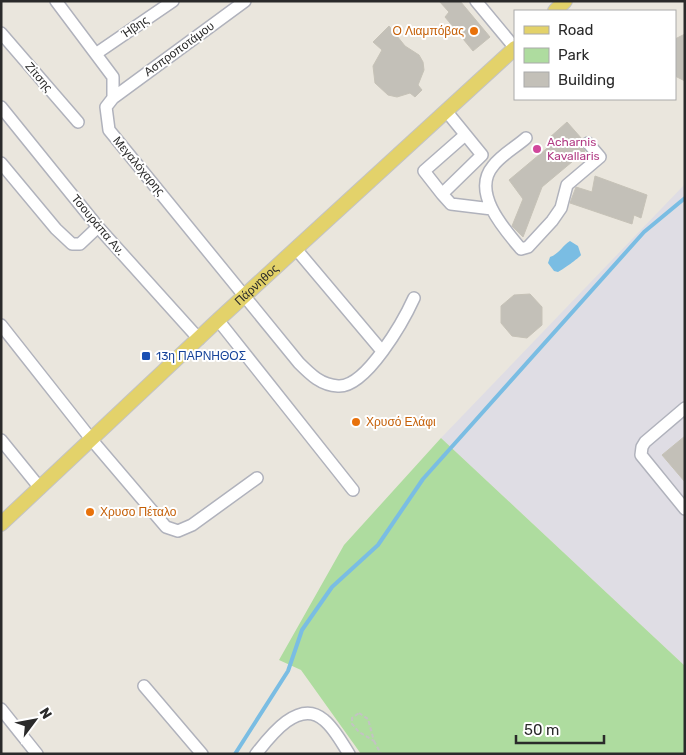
<svg xmlns="http://www.w3.org/2000/svg" width="686" height="755" font-family="Rubik,sans-serif">
	<style>
		.industrial { fill: #dfdde4 }
		.green { fill: #aedc9f }
		.water { fill: #7abde3 }
		.lines { fill: none; stroke-linecap: round; stroke-linejoin: round }
		.stream { stroke: #7abde3; stroke-width: 4 }
		.building { fill: #c3c0b8; stroke: #c6c2b7 }
		.minor-casing { stroke: #b0b2bc; stroke-width: 14 }
		.major-casing { stroke: #c3c3c3; stroke-width: 16 }
		.path { stroke: #c3c3c3; stroke-width: 2; stroke-dasharray: 4 2.5; stroke-linecap: butt }
		.minor { stroke: #fff; stroke-width: 11 }
		.major { stroke: #e3d26a; stroke-width: 14 }
		.food-dot { fill: #e8710a; stroke: #fff; stroke-width: 2 }
		.hotel-dot { fill: #d1479c; stroke: #fff; stroke-width: 2 }
		.transit-dot { fill: #1a4fb4; stroke: #fff; stroke-width: 2 }
		.labels { text-anchor: middle; stroke-width: 4; stroke-linejoin: round; paint-order: stroke }
		.street-label { font-size: 12px; fill: #2a2a2a; stroke: #fff }
		.food-label { font-size: 12px; fill: #c56008; stroke: #fff; text-anchor: start }
		.hotel-label { font-size: 12px; fill: #b23c85; stroke: #fff; text-anchor: start }
		.transit-label { font-size: 12px; fill: #164399; stroke: #fff; text-anchor: start }
	</style>
	<rect width="100%" height="100%" fill="#eae6dd"/>
	<path class="industrial" d="M685,184V666L441,438Z"/>
	<path class="green" d="M441,438L685,666V754H361L301,670L279,660L344,545Z"/>
	<path class="water" d="M570,241L578,246L581,255C579,258 562,270 558,272L554,271L548,263L550,257C559,254 562,246 570,241Z"/>
	<g class="lines">
		<path class="stream" d="M235,754L288,671L302,630L332,587L378,545L423,479L644,232L685,198"/>
	</g>
	<path class="building" d="M439,1H460L490,37L473,51L445,17L449,12Z
		M389,26L405,46L419,55L423,62L424,70L418,85L422,90L415,97L410,93L397,97L388,95L375,83L373,66L382,50L373,42Z
		M685,34V81L675,76V39Z
		M567,122L582,139L581,145L585,151L542,187L523,237L512,226L523,199L509,180L552,144L548,139Z
		M595,176L647,195L641,218L634,215L632,224L570,203L576,187L592,192Z
		M530,294L542,307V325L527,338L512,336L501,323V306L514,295Z
		M685,436V482L662,455Z"/>
	<g class="lines">
		<g class="minor-casing">
			<path id="minor" d="M56,1L113,77V98L106,107L109,130L299,363C311,375 321,385 338,386C366,388 404,320 414,298
				M476,1L515,48
				M1,33L78,122
				M97,53L173,1
				M113,98L245,1
				M1,107L98,227L199,339
				M447,112L482,155L442,194L451,204L492,209
				M526,138C516,147 501,155 493,166C471,192 504,229 521,249L528,247L552,221L561,208L567,185L600,157L588,143
				M1,163L56,229L72,244H80L98,227
				M442,194L424,171L465,135
				M296,249L382,351
				M218,320L353,490
				M1,325L91,439L166,527L178,531L192,525L257,478
				M685,408L645,442L642,447L641,455L685,509
				M1,440L40,488
				M144,686L202,754
				M1,709L37,754
				M256,754C270,736 299,698 324,720C334,728 342,743 349,754"/>
		</g>
		<g class="major-casing">
			<g id="major">
				<path d="M555,11L565,1"/>
				<path id="s1" d="M1,524L218,320L515,48"/>
			</g>
		</g>
		<path class="path" d="M359,713L368,719L374,741L359,732L352,724V718Z
			M374,741L381,754"/>
		<use href="#minor" class="minor"/>
		<use href="#major" class="major"/>
	</g>
	<g class="food-dot">
		<circle cx="474" cy="31" r="5"/>
		<circle cx="356" cy="422" r="5"/>
		<circle cx="90" cy="512" r="5"/>
	</g>
	<circle class="hotel-dot" cx="537" cy="149" r="5"/>
	<rect class="transit-dot" x="141" y="351" width="10" height="10" rx="2.5"/>
	<g class="labels">
		<g class="street-label">
			<text transform="translate(135 27) rotate(-34)" y="4">Ήβης</text>
			<text transform="translate(179 49) rotate(-36)" y="4">Ασπροποτάμου</text>
			<text transform="translate(39 77) rotate(50)" y="4">Ζίτσης</text>
			<text transform="translate(139 166) rotate(50)" y="4">Μεγαλόχαρης</text>
			<text transform="translate(98 225) rotate(50)" y="4">Τσουράπα Αν.</text>
			<text dy="4" stroke="none"><textPath href="#s1" startOffset="350">Πάρνηθος</textPath></text>
		</g>
		<g class="food-label">
			<text x="464" y="35" text-anchor="end">Ο Λιαμπόβας</text>
			<text x="366" y="426">Χρυσό Ελάφι</text>
			<text x="100" y="516">Χρυσο Πέταλο</text>
		</g>
		<g class="hotel-label">
			<text x="547" y="146">Acharnis<tspan x="547" dy="14">Kavallaris</tspan></text>
		</g>
		<g class="transit-label">
			<text x="156" y="360">13η ΠΑΡΝΗΘΟΣ</text>
		</g>
	</g>
	<rect width="686" height="755" fill="none" stroke="#2a2a2a" stroke-width="5"/>
	<rect x="514" y="10" width="162" height="90" fill="#ffffff" stroke="#aaaaaa"/>
	<rect x="524" y="26" width="25" height="8" fill="#e3d26a" stroke="#aaaaaa"/>
	<text x="558" y="35" font-size="15" fill="#2a2a2a">Road</text>
	<rect x="524" y="48" width="25" height="15" fill="#aedc9f" stroke="#aaaaaa"/>
	<text x="558" y="60" font-size="15" fill="#2a2a2a">Park</text>
	<rect x="524" y="72" width="25" height="15" fill="#c3c0b8" stroke="#aaaaaa"/>
	<text x="558" y="85" font-size="15" fill="#2a2a2a">Building</text>
	<g transform="translate(35 720) rotate(58)" stroke="#ffffff" stroke-width="4" paint-order="stroke">
	<path d="M0-4L9 19L0 12L-9 19Z" fill="#2a2a2a"/>
	<text y="-8" font-size="14" font-weight="bold" text-anchor="middle" fill="#2a2a2a">N</text>
	</g>
	<path d="M516 735v8h88v-8" fill="none" stroke="#2a2a2a" stroke-width="2.5"/>
	<text x="524" y="735" font-size="15" fill="#2a2a2a" stroke="#ffffff" stroke-width="4" paint-order="stroke">50 m</text>
</svg>
